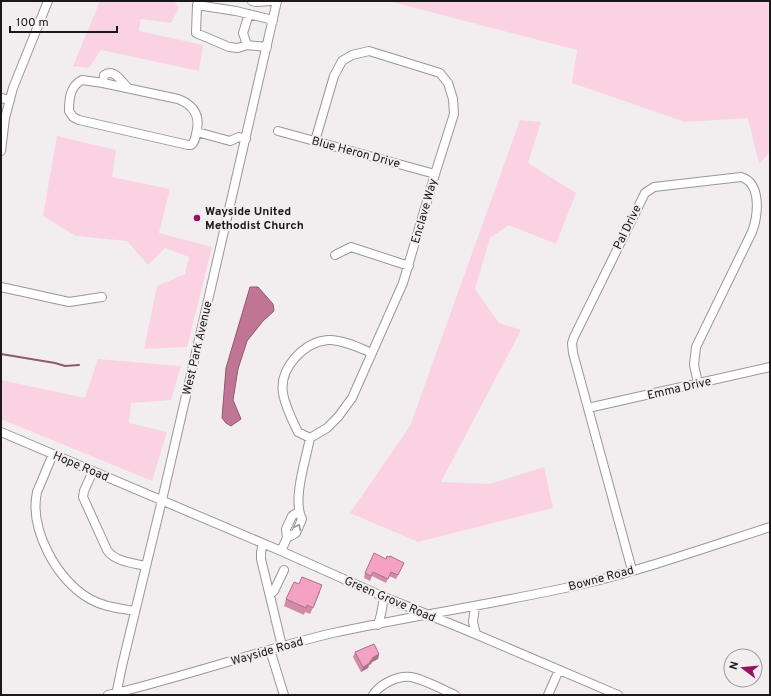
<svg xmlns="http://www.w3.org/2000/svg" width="771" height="696" font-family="Overpass,sans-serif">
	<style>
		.green { fill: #fbd2e1 }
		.water { fill: #c17595; stroke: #8f5970 }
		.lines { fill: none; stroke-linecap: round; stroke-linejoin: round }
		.stream { stroke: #8f5970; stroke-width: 2 }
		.minor-casing { stroke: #9a9697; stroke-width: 10 }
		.minor { stroke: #fff; stroke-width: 8 }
		.wall { fill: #d18ba8 }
		.shaded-wall { fill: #aa7188 }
		.building { fill: #f3a2c3; stroke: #aa7188 }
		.oneway { stroke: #989798 }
		.poi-dot { fill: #9b0f5f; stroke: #f2eef0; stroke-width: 1.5 }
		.labels { text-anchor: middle; stroke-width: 4; stroke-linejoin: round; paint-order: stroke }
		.street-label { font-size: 12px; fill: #1a1819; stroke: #f2eef0 }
		.poi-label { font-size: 12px; font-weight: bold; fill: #1a1819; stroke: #f2eef0; text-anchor: start }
	</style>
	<rect width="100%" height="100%" fill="#f2eef0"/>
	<path class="green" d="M100,1H174L179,8L171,23L141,19L139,31L203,45L199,71L101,50L89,68L73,66Z
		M388,1H770V152L759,164L748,118L685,122L572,83L577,50Z
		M520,120L541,122L528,163L576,193L556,244L509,225L490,238L475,289L499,323L521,330L441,482L490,484L544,467L553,508L418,542L350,513L410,426Z
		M57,136L116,150L112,177L170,189L159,233L212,247L187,347L144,349L157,286L185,274L189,257L165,248L148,265L127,241L76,236L43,216Z
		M98,359L181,366L171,400L131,403L129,423L167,432L152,481L1,419V380L85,398Z"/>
	<path class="water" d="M250,287H258L273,304L274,311L263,321L247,341L238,369L233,400L241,419L231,426L226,423L222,418L226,368Z"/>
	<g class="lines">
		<path class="stream" d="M1,354L55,363L65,366L79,365"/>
		<g class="minor-casing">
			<path id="minor" d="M252,1L256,2L271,1
				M247,45L243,33L249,14
				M267,47L247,45L238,48L229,47L196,33L197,5L236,11L273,20
				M82,80L103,83L178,99C194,105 201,116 196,134C195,139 195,142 191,145H188L79,120L73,117L69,111C69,99 70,86 82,80Z
				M103,83L104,75C114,68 121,81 128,88
				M1,98L10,100
				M278,131L435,174
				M197,132L230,141L239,137L246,139
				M1,151L5,118L13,88L48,1
				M335,255L351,247L409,266
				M1,287L69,302L102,297
				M588,408L770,367
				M1,432L281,551L384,597L461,628L618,695
				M310,438L298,432C292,420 285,406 283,393C279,368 304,342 328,340C341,339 360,348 372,353
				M53,454L37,492C29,529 57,581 90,599C104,607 119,608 135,611
				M93,471L84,491L83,497L107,550C115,562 134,563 146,566
				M287,538L296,533L302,519C292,500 306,459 310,438L327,428L338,417L352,398L403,283L435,174L454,114L453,99L448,83L440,73L369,51L352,55L342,61L334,76L315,141
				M263,544L261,552V559L282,646
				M281,551L287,538L286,529L292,516L298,512
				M632,570L573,353L572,343L574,337L645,193L654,187L741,177C762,183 758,216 752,232L696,347L694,365L698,383
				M270,594L274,591L284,570
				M475,606L473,622L476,634
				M378,625L381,614L384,597
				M270,650L284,695
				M108,695C184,677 257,651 333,633C416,615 500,603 583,584C646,569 708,547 770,527
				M116,695L122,666L162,500L277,1
				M373,695C380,684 398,675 411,677C426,680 441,689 455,695
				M548,695L559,670"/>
		</g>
		<use href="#minor" class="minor"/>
	</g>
	<path class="wall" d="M404,563L396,579L389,576L386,583L372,576L370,581L364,578L365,573Z
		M320,592L310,614L305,612L304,615L284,606L286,599Z
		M355,652L379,654L378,659L372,662L371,664L369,665L368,668L361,672L353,657Z"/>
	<path class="shaded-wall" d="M379,654L378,659L372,662L371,664L369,665L368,668L361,672L363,667L372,658Z"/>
	<path class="building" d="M374,553L386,559L387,556L389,557L390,556L404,563L398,575L391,572L388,579L373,572L371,576L365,573Z
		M302,577L322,585L313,608L307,605L306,608L286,599L294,582L299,584Z
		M374,644L379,654L372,658L373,659L370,661V663L363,667L355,652Z"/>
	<defs><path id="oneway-chevron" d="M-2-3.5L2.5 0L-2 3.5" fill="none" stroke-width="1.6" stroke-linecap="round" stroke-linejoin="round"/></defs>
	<use class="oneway" href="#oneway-chevron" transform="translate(298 527) rotate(-65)"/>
	<circle class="poi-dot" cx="197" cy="218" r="4"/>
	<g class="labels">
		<g class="street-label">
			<text transform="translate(356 152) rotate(15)" y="4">Blue Heron Drive</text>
			<text transform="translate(424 211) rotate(-74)" y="4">Enclave Way</text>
			<text transform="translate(627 227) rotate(-64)" y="4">Pal Drive</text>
			<text transform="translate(197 348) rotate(-77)" y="4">West Park Avenue</text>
			<text transform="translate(679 388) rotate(-13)" y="4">Emma Drive</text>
			<text transform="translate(81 466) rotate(23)" y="4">Hope Road</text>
			<text transform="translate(601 578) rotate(-15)" y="4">Bowne Road</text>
			<text transform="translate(390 599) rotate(23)" y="4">Green Grove Road</text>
			<text transform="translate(267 651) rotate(-16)" y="4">Wayside Road</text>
		</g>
		<g class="poi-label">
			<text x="205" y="215">Wayside United<tspan x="205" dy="14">Methodist Church</tspan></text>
		</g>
	</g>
	<rect width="771" height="696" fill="none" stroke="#1a1819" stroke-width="4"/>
	<g transform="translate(743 668) rotate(286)"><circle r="19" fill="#f2eef0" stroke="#9c989a"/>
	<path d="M0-3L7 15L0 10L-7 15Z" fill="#9b0f5f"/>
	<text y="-6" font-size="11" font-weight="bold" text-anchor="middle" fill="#1a1819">N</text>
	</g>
	<path d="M10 26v6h107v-6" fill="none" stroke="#1a1819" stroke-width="2"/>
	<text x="16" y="26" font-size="12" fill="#1a1819" stroke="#f2eef0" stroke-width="3" paint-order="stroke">100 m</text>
</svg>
